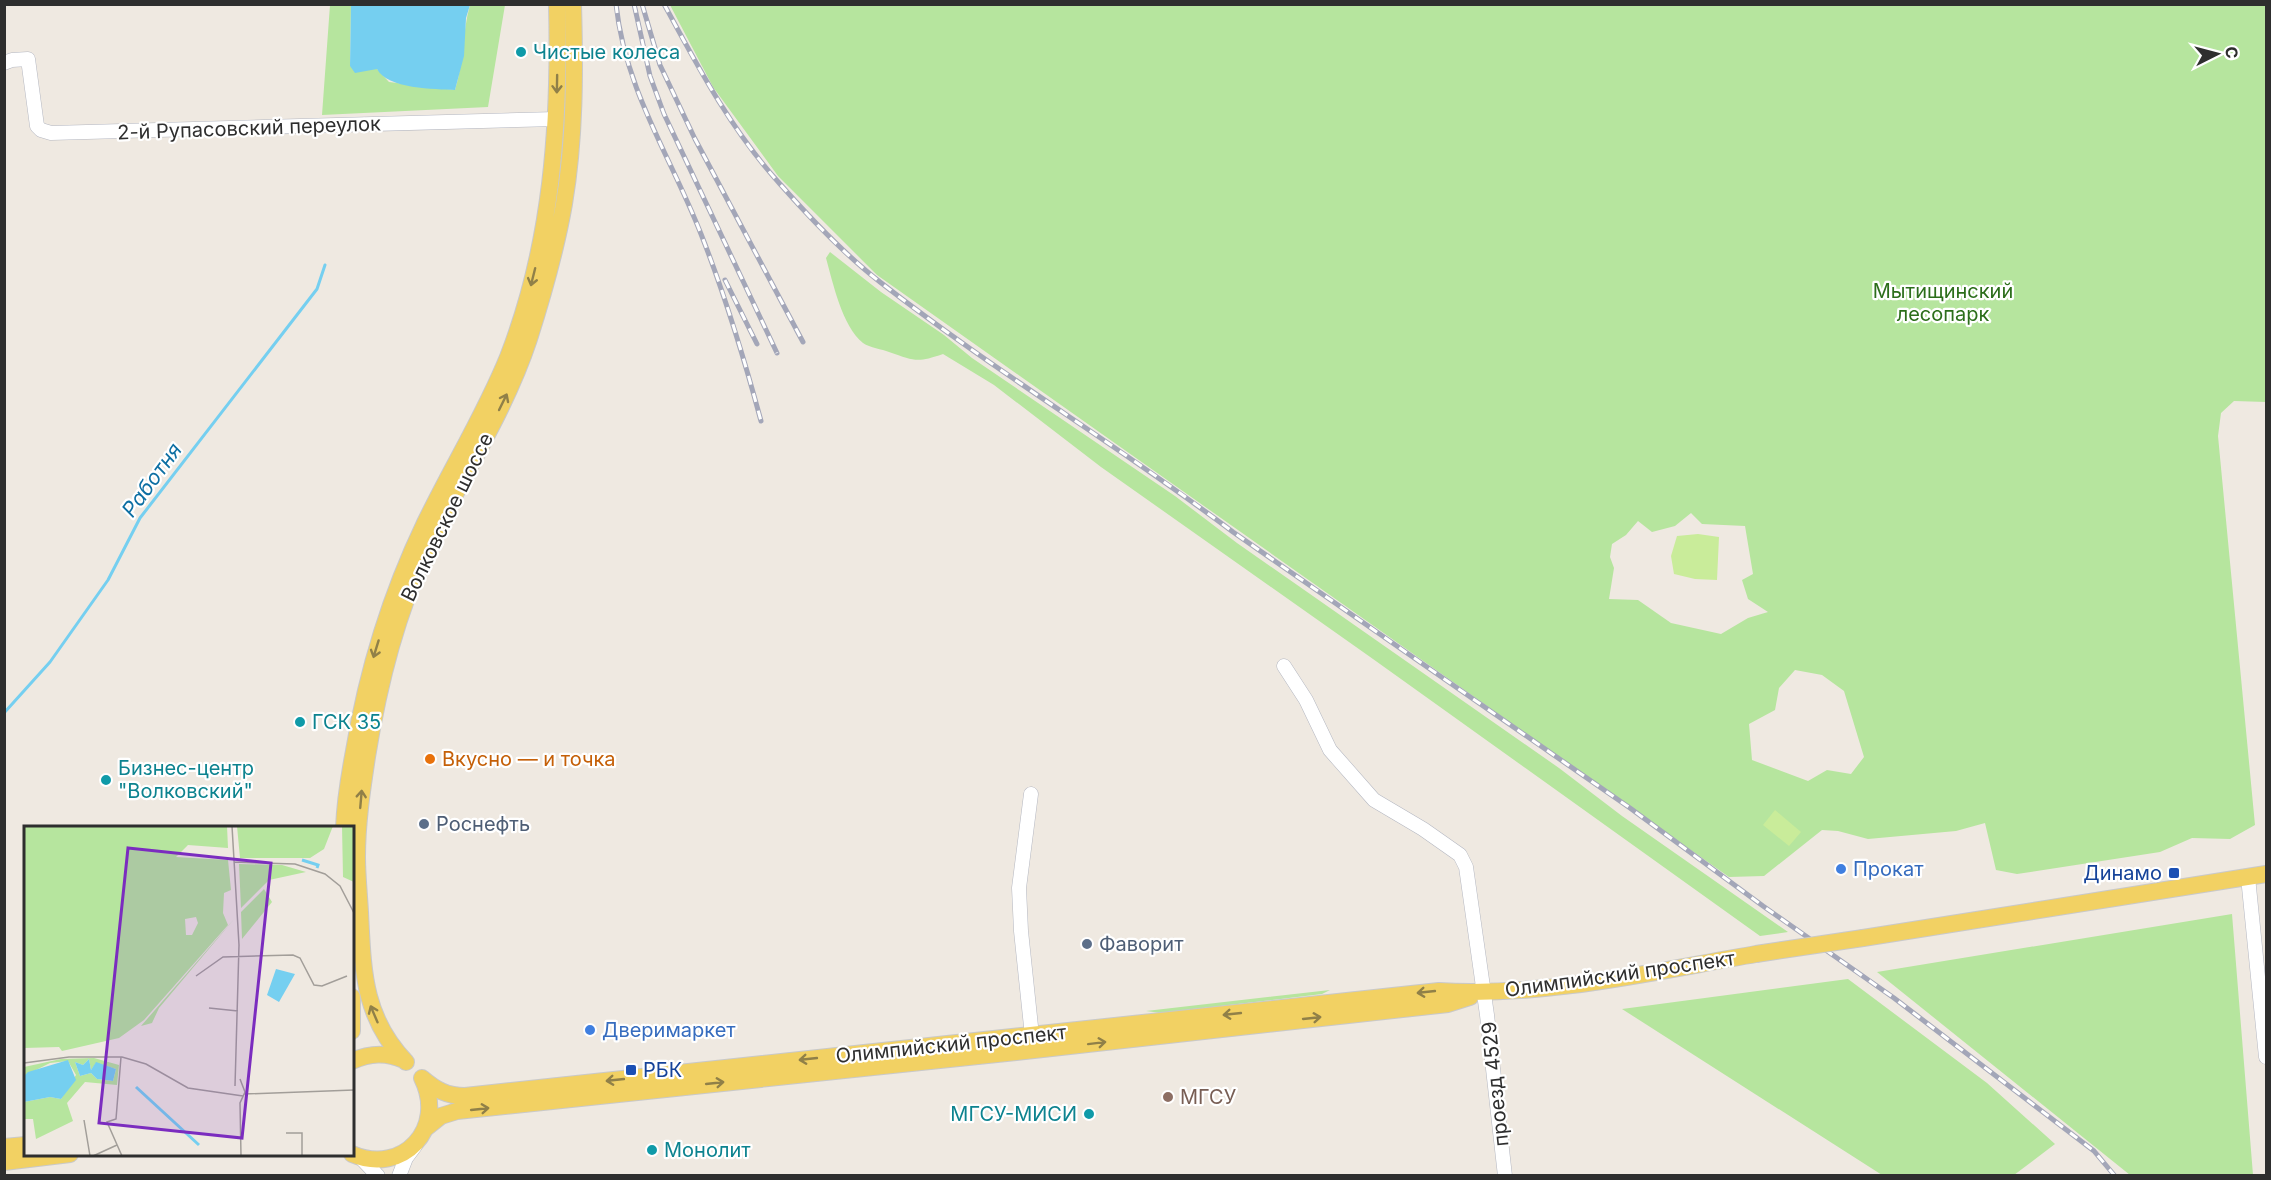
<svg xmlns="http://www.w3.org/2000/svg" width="2271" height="1180" font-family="Inter,sans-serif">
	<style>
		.green { fill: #b6e59e; fill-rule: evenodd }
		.pitch { fill: #c9ec9a }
		.water { fill: #75cff0 }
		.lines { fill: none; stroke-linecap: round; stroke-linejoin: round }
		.stream { stroke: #75cff0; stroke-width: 3 }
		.minor-casing { stroke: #b4b7c1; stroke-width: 15 }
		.major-casing { stroke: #c9c9c9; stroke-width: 18 }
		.minor { stroke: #fff; stroke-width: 14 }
		.major { stroke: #f2d163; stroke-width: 16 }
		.rail-casing { stroke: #a3a6b8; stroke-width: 5 }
		.rail { stroke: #fff; stroke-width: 3; stroke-dasharray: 9; stroke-linecap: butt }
		.major-bridge-casing { stroke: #c9c9c9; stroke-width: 18; stroke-linecap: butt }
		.major-bridge { stroke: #f2d163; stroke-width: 16 }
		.oneway { stroke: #908048 }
		.culture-dot { fill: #0f9aa8; stroke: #fff; stroke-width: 2 }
		.food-dot { fill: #e8710a; stroke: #fff; stroke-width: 2 }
		.service-dot { fill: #5c6f8a; stroke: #fff; stroke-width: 2 }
		.shop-dot { fill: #3f7fe0; stroke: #fff; stroke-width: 2 }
		.transit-dot { fill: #1a4fb4; stroke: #fff; stroke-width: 2 }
		.education-dot { fill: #8d6e63; stroke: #fff; stroke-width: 2 }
		.labels { text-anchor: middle; stroke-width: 4.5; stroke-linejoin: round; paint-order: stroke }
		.culture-label { font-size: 20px; fill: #0d838f; stroke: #fff; text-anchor: start }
		.street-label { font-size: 20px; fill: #2e2e2e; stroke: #fff }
		.park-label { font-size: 20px; fill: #2c6e1b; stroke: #fff }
		.food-label { font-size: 20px; fill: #c56008; stroke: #fff; text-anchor: start }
		.service-label { font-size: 20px; fill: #4e5e75; stroke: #fff; text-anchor: start }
		.shop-label { font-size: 20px; fill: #366cbe; stroke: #fff; text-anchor: start }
		.transit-label { font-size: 20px; fill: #164399; stroke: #fff; text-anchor: end }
		.education-label { font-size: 20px; fill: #785e54; stroke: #fff; text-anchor: start }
		.water-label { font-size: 21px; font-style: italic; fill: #0d6fa3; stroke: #fff }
		.inset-river { fill: none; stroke: #75cff0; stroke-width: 3 }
		.inset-road { fill: none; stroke: #a29e99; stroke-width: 1.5 }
		.view { fill: #7b2cbf; fill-opacity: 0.15; stroke: #7b2cbf; stroke-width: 3 }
		.inset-edge { fill: none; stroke: #2e2e2e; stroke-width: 3 }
	</style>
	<rect width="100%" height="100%" fill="#efe9e1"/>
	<path class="green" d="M330,5H351L350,66L377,69L389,82L455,90C464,62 462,33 470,5H505L488,107L322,115Z
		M670,5H2266V402L2234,401L2221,413L2218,436L2255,825L2230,839L2192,838L2160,852L2017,874L1996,870L1985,823L1956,831L1868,839L1838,831L1822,830L1764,876L1729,877L877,275L778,176L713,87ZM1691,513L1702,524L1745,526L1753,574L1742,580L1748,599L1768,612L1748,618L1721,634L1671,623L1638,600L1609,599L1614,568L1610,557L1612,544L1626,535L1638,521L1652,532L1675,526ZM1795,670L1822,675L1844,691L1864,757L1851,774L1827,770L1808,781L1752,760L1749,724L1775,710L1779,688Z
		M830,252L881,292L944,335L972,358L1175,496L1237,543L1559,768L1622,816L1788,932L1760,936L1373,659L1101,467L994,385L943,354C917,363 915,361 889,352C882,349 870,348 863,343C842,326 833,283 826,258Z
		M2232,914L2253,1175H2130L1877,972Z
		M1848,979L1987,1083L2055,1144L2014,1175H1882L1622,1009Z
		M1330,990L1322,994L1161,1013L1146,1011Z"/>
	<path class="pitch" d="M1698,534L1719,537L1717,580L1695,579L1674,574L1671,556L1677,536Z
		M1775,810L1801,832L1789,846L1763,825Z"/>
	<path class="water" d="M351,5H470L466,18L464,56L455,90C435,89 387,89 377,69L355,73L350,66Z"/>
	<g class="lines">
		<path class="stream" d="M4,713L50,662L108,580L140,518L317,289L325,265"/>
		<g class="minor-casing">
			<path id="minor" d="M4,63L12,60L28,59L37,126L41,130L51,133L556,119
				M1284,666L1306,700L1330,750L1374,800L1423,829L1460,855L1466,867L1487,1015L1505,1176
				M1031,794L1019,888L1021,931L1032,1036
				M2248,877L2266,1057
				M361,1158L378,1176
				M399,1176L406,1158L415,1146"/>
		</g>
		<g class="major-casing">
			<path id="major" d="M344,828C345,802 349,777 354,751C367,672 390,596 425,523C452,467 485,414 508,357C552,244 560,124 557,4
				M1863,938L2266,874
				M352,997V1031
				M352,1061C370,1053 386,1052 404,1060
				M406,1062C363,1017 363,971 360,912C359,894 357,875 357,857C357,823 362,790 367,757C378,688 395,618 425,554C458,482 504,415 529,339C543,295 556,250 564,204C575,139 575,71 573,4
				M422,1078C436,1090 447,1096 465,1096L1439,991C1546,997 1651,972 1756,954
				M426,1128L441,1116L457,1111L1016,1052L1448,1004L1470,997
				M4,1147L26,1145
				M352,1154C403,1176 447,1128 422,1078
				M4,1162L70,1154"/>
		</g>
		<use href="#minor" class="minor"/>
		<use href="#major" class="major"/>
		<g class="rail-casing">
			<path id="rail" d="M616,4C625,90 671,157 701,234C725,295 744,358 761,421
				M634,4L650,76L664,114L777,353
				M642,4L660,65L695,139L803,342
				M664,4C698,67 731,130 780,184C810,218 844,254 880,282C994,371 1118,445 1233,532L1630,808L1763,906L1894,998L2094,1151L2115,1176
				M725,280L757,344"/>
		</g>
		<use href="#rail" class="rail"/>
		<g class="major-bridge-casing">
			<path id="major-bridge" d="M1756,954L1863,938"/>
		</g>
		<use href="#major-bridge" class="major-bridge"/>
	</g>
	<defs><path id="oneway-shaft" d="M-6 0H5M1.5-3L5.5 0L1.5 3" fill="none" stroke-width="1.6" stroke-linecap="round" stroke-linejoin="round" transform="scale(1.5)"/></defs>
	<g class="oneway">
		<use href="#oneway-shaft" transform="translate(557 84) rotate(91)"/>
		<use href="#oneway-shaft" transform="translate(533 277) rotate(104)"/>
		<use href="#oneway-shaft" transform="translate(503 402) rotate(-64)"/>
		<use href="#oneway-shaft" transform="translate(376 649) rotate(107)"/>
		<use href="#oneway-shaft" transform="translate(361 799) rotate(-85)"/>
		<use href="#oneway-shaft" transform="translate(1426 992) rotate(174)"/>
		<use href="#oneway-shaft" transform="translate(374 1014) rotate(-113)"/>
		<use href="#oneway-shaft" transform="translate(1232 1014) rotate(174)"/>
		<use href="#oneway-shaft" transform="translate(1312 1018) rotate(-6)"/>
		<use href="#oneway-shaft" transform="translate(1097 1043) rotate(-7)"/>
		<use href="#oneway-shaft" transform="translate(808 1059) rotate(174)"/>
		<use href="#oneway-shaft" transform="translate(615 1080) rotate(174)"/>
		<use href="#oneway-shaft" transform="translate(715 1083) rotate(-6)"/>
		<use href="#oneway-shaft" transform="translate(480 1109) rotate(-6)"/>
	</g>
	<g class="culture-dot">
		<circle cx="521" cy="52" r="6"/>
		<circle cx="300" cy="722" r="6"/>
		<circle cx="106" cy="780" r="6"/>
		<circle cx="1089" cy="1114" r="6"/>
		<circle cx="652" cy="1150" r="6"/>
	</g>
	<circle class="food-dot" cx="430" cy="759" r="6"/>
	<g class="service-dot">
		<circle cx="424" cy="824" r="6"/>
		<circle cx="1087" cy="944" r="6"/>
	</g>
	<g class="shop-dot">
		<circle cx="1841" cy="869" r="6"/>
		<circle cx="590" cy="1030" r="6"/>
	</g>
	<g class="transit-dot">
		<rect x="2168" y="867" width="12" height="12" rx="3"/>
		<rect x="625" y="1064" width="12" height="12" rx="3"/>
	</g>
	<circle class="education-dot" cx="1168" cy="1097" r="6"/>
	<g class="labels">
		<g class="culture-label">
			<text x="533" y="59">Чистые колеса</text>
			<text x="312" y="729">ГСК 35</text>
			<text x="118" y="775">Бизнес-центр<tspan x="118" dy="23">"Волковский"</tspan></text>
			<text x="1077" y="1121" text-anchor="end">МГСУ-МИСИ</text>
			<text x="664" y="1157">Монолит</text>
		</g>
		<g class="street-label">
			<text transform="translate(249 128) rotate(-2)" y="7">2-й Рупасовский переулок</text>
			<text transform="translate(447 517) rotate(-64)" y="7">Волковское шоссе</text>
			<text transform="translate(1620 974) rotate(-8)" y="7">Олимпийский проспект</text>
			<text transform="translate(951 1044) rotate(-6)" y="7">Олимпийский проспект</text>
			<text transform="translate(1495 1084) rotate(-96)" y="7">проезд 4529</text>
		</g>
		<g class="park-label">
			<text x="1943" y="298">Мытищинский<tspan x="1943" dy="23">лесопарк</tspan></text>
		</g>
		<g class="food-label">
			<text x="442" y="766">Вкусно — и точка</text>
		</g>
		<g class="service-label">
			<text x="436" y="831">Роснефть</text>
			<text x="1099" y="951">Фаворит</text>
		</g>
		<g class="shop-label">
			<text x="1853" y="876">Прокат</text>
			<text x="602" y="1037">Дверимаркет</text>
		</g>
		<g class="transit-label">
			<text x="2162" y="880">Динамо</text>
			<text x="643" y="1077" text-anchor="start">РБК</text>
		</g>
		<g class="education-label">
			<text x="1180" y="1104">МГСУ</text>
		</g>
		<g class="water-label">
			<text transform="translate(152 480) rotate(-54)" y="7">Работня</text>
		</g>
	</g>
	<g transform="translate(24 826)">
		<rect width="330" height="330" fill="#efe9e1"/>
		<path d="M0,0H203L204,22L164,19L152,31L204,34L207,64L200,67L199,87L204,99L120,194L95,212L38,225L35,221L0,222ZM172,91L174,97L168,109H162L161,93ZM213,0H309L300,23L286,32H216ZM318,0H330V56L319,51ZM215,38L258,39L282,46L245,54L217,82ZM240,63L248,76L218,113L217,86ZM211,92L135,182L128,197L117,200ZM70,232L95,239L93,259L61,256L43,277L49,295L12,313L9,293H0V276L26,271L37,273L52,249L44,235L26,237L0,250V241L37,233ZM65,233L67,244L72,237L92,243L89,255L73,253L67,247L56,250L51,236L59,239Z" fill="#b6e59e" fill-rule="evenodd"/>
		<path d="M252,143L271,148L255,176L243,169ZM65,233L67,244L72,236L92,243L89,255L73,253L67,247L56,250L51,236L59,239ZM44,234L52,254L37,273L26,271L0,276V250L4,246Z" fill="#75cff0"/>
		<path class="inset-river" d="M278,34L294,39L293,42M112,261L175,319"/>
		<path class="inset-road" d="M208,0L215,119L211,260M210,36L271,38L301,48L316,60L330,87M172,150L199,131L269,129L276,132L290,159L298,160L323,150M185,182L214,185M97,231L92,293L83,296L98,330M0,237L45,231H98L122,238L164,262L219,270M216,253L221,266L216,277L217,330M220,268L330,264M60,294L66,330M262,307H278V330M69,330L93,319"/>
		<path class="view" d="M104,22L247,37L218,312L75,297Z"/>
		<rect width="330" height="330" class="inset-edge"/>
	</g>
	<rect width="2271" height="1180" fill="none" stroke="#2e2e2e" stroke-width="12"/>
	<g transform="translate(2217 54) rotate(84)" stroke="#ffffff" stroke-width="4.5" paint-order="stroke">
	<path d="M0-4.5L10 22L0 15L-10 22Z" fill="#2e2e2e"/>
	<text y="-9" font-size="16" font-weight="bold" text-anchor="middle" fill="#2e2e2e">С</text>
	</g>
</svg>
